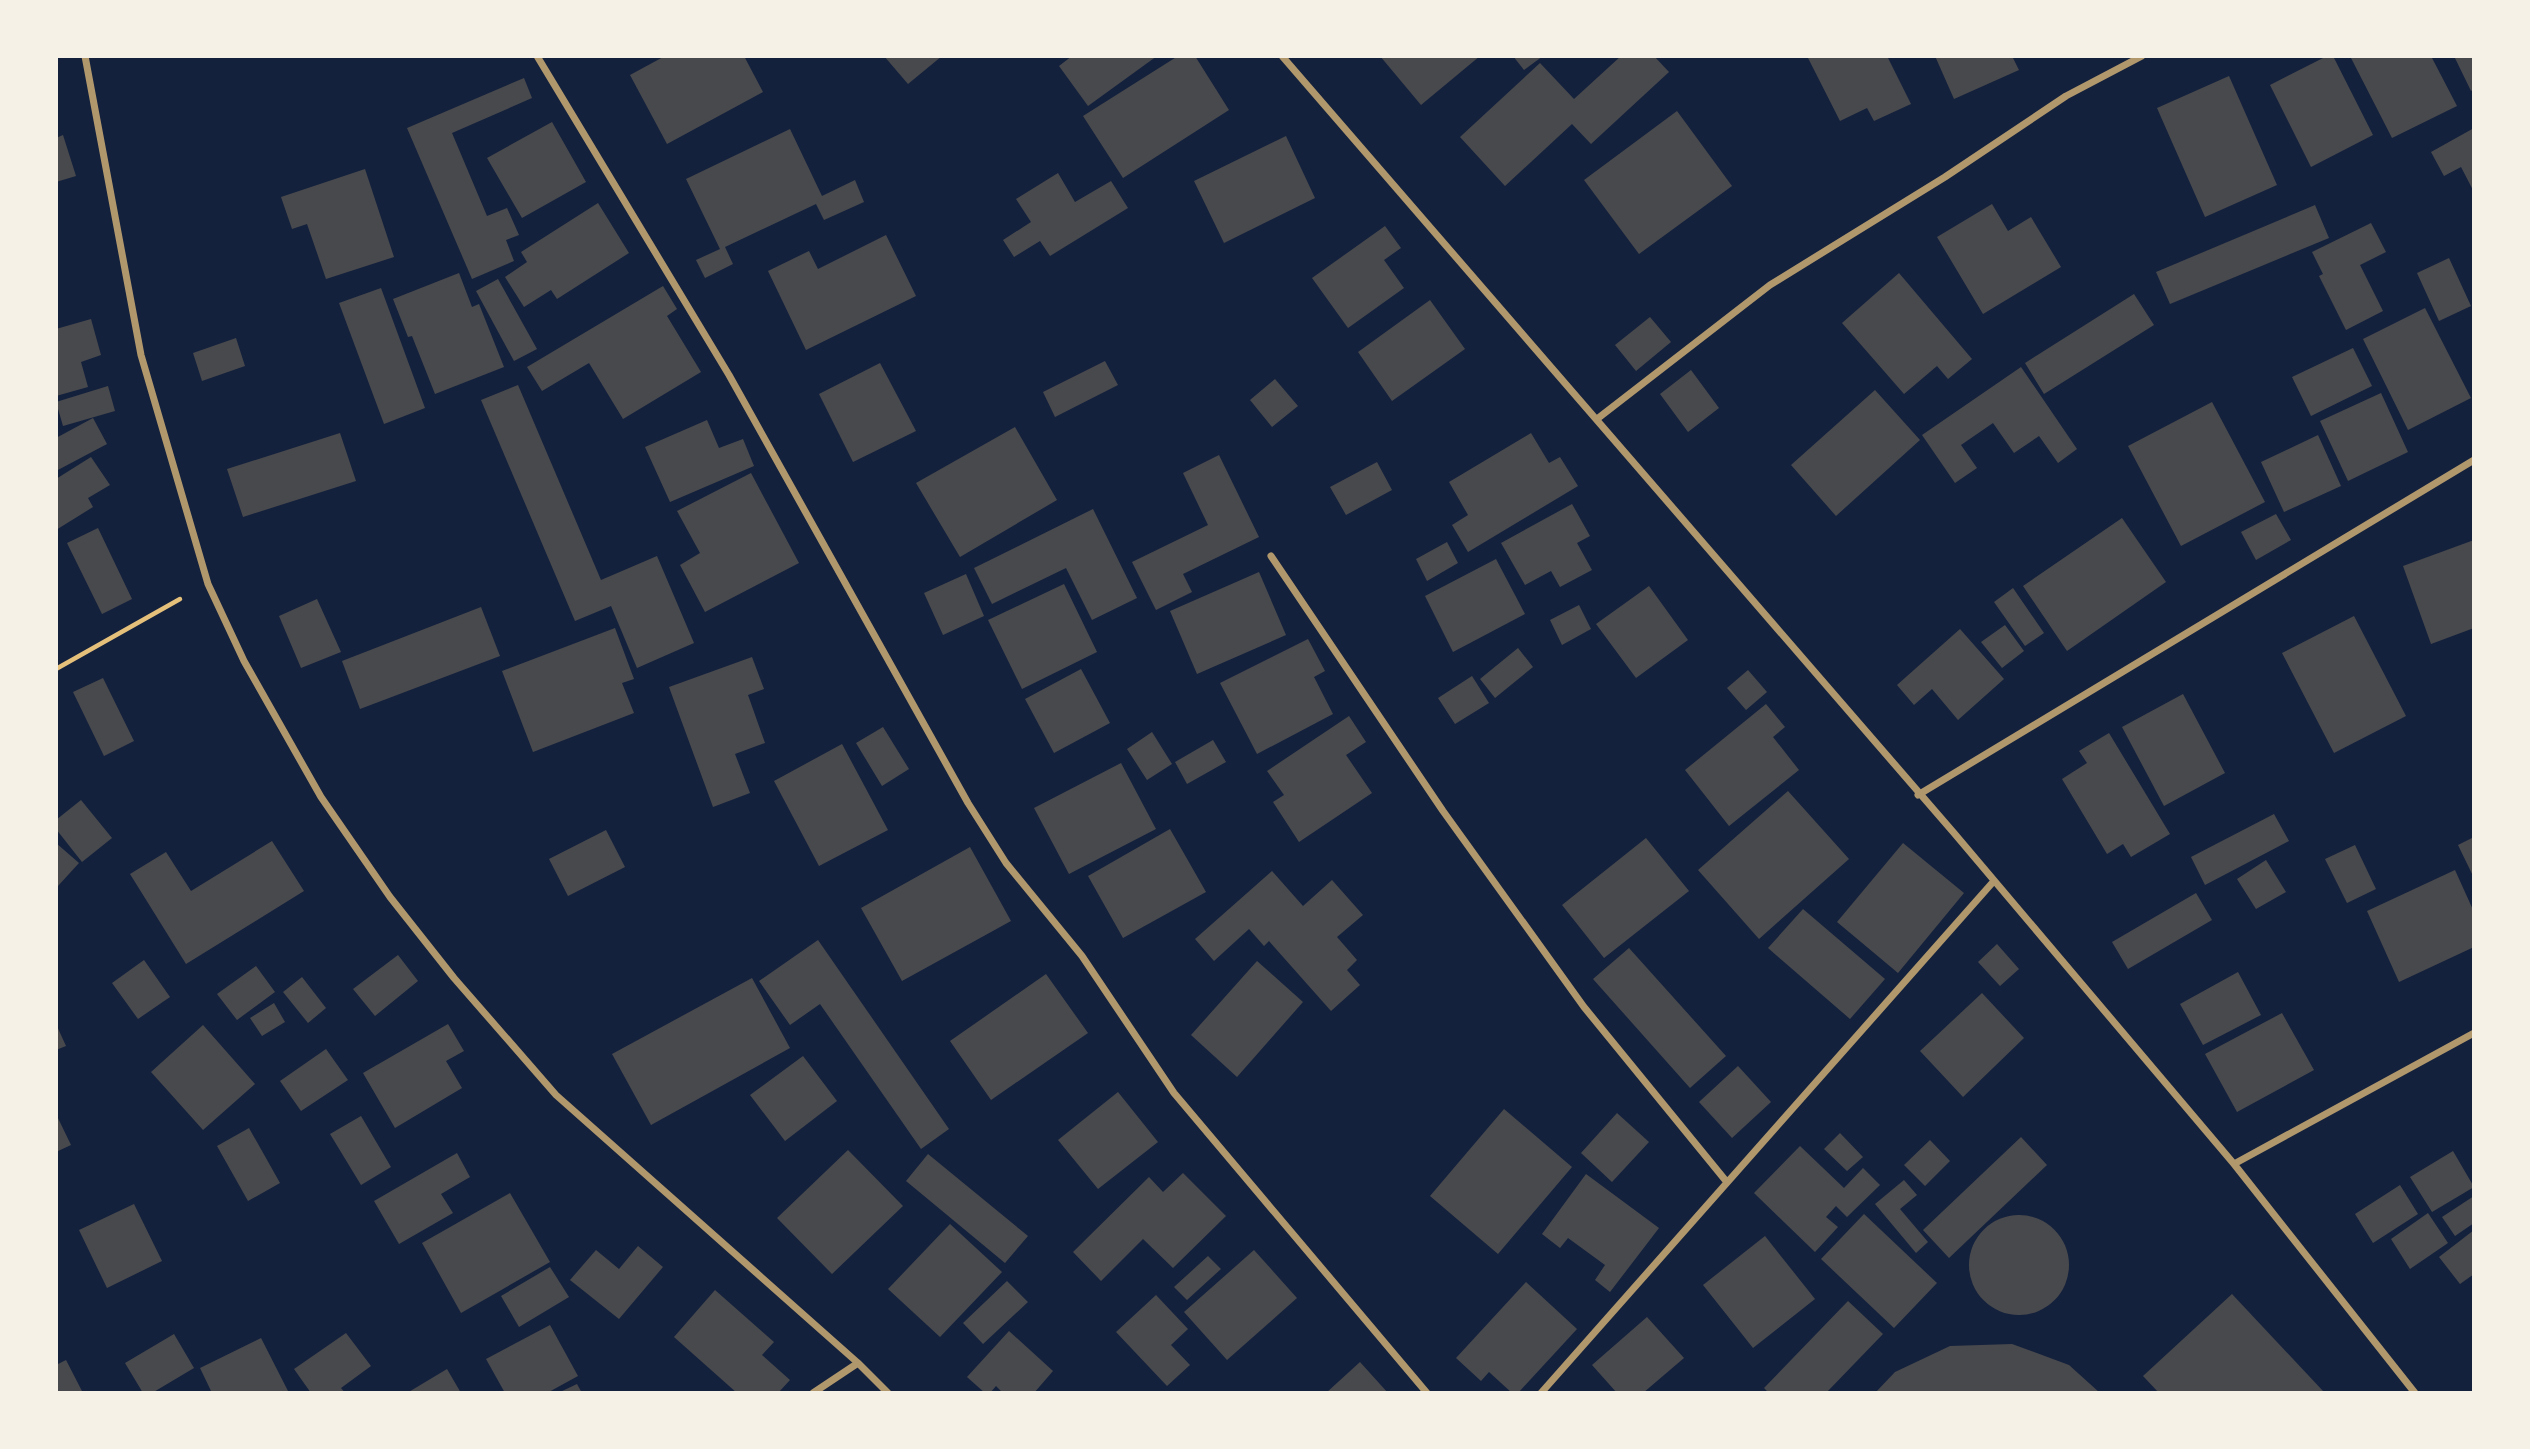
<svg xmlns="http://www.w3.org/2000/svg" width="2530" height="1449" font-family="Lato,sans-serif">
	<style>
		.building { fill: #48494c }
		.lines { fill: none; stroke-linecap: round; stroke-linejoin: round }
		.path { stroke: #e5c07b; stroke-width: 4.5 }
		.minor { stroke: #b1986c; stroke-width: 7 }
	</style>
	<rect width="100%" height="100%" fill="#14213d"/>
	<path class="building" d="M665,56H744L763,92L667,144L630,75Z
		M884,56H942L908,84Z
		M1072,56H1157L1088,106L1059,66Z
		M1178,56H1195L1229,110L1123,178L1083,116Z
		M1380,56H1480L1421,105Z
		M1513,56H1543L1524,70Z
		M1621,56H1654L1669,72L1591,144L1572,124L1505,186L1460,137L1540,63L1574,99Z
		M1807,56H1887L1911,104L1874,121L1867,108L1840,121Z
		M1935,56H2012L2019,70L1954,99Z
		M2327,56H2333L2373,135L2311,167L2270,85Z
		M2350,56H2431L2457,106L2392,138Z
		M2454,56H2474V89L2471,91Z
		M2229,76L2277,185L2205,217L2157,108Z
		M524,78L532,98L452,133L487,216L507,208L519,235L506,240L514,261L472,279L407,128Z
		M1677,111L1732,186L1639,254L1584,180Z
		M552,122L586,182L522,218L487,158Z
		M2474,128V192L2461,167L2444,176L2431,152Z
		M790,129L822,196L855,180L864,202L824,220L816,204L725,247L733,264L705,278L696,260L720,249L686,179Z
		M63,135L76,176L56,182V138Z
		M1286,136L1315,198L1224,243L1194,181Z
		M365,169L394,257L326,279L307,224L292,229L281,197Z
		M1058,173L1075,202L1111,181L1128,208L1050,256L1040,241L1014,257L1003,240L1031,222L1016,199Z
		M598,203L629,253L557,299L551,290L524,307L505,277L527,262L521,252Z
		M1992,204L2008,231L2031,217L2061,267L1983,314L1937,237Z
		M2315,205L2329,238L2170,304L2156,272Z
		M2371,223L2386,252L2360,265L2383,311L2346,330L2319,276L2323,274L2312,252Z
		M1385,226L1401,248L1384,260L1404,288L1348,328L1312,278Z
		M886,235L916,296L806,350L768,271L809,251L818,269Z
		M2449,258L2471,306L2439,321L2417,273Z
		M459,273L472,307L479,304L504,367L435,394L412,336L408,337L393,299Z
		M1899,273L1972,359L1948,379L1937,366L1904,394L1842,323Z
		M498,279L537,349L514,361L476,291Z
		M663,286L677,309L667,316L701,372L623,419L589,363L542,391L527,367Z
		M381,288L425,408L384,424L339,303Z
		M2134,294L2154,325L2044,394L2025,363Z
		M1430,300L1465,349L1392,401L1358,352Z
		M2425,308L2471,398L2408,430L2363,339Z
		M1650,317L1671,342L1636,371L1615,345Z
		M91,319L101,355L81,362L88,387L56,396V329Z
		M236,338L245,366L202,381L193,353Z
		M2353,348L2372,386L2311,416L2292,377Z
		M1105,361L1118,385L1055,417L1043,392Z
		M880,363L916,431L853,462L819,394Z
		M2021,367L2077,449L2058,463L2039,436L2014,453L1993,423L1961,445L1977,468L1955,483L1922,435Z
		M1691,370L1719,408L1688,432L1660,394Z
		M1275,379L1298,406L1272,427L1250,400Z
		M518,385L601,580L657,556L694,643L637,668L611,606L575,621L481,400Z
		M108,386L115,411L63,426L56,402Z
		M1875,390L1920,440L1836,516L1791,465Z
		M2381,393L2408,452L2348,481L2320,421Z
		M2212,402L2265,502L2181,546L2128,446Z
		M93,418L107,444L56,471V438Z
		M707,420L719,448L743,439L754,466L670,502L645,447Z
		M1015,427L1057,500L960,557L916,483Z
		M340,433L356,481L243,517L227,469Z
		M1531,433L1549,463L1560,457L1578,486L1468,552L1452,525L1468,515L1449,482Z
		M2318,435L2341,486L2284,512L2261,462Z
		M1219,455L1259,537L1183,574L1192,592L1156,610L1132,562L1208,525L1183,473Z
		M91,457L110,485L88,498L93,507L56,530V479Z
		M1377,462L1392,490L1346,515L1330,487Z
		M751,473L799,563L705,612L680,565L700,553L677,511Z
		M1572,504L1590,536L1577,543L1592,570L1560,587L1551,571L1525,585L1501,543Z
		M1093,509L1137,598L1092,620L1066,568L992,604L974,568Z
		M2276,514L2291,540L2256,560L2241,532Z
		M2122,518L2166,582L2067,651L2023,586Z
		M98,528L132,599L102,614L67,543Z
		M2474,540V628L2431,644L2403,566Z
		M1447,542L1458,563L1427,581L1416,559Z
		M1496,559L1525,614L1453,652L1425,596Z
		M1259,572L1286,635L1197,674L1170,611Z
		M966,574L984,616L943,635L924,593Z
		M1064,584L1097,652L1022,689L988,620Z
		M1649,586L1688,640L1636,678L1596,624Z
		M2013,588L2044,633L2025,646L1994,602Z
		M317,599L341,652L301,668L279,616Z
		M1579,605L1591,629L1562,645L1550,620Z
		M481,607L500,656L360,709L342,661Z
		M2354,616L2406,716L2334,753L2282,653Z
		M2005,625L2024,651L2002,668L1981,642Z
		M615,628L634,679L622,683L634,713L533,752L502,671Z
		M1960,629L2004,679L1958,720L1932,689L1914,705L1897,685Z
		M1308,639L1325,671L1314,677L1333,714L1257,754L1220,683Z
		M1518,648L1533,667L1495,698L1480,679Z
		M752,657L764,689L748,695L765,743L735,754L750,793L713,807L669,687Z
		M1081,669L1110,723L1054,753L1025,699Z
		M1748,670L1767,692L1746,710L1727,688Z
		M1472,676L1489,703L1455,724L1438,698Z
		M103,678L134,741L104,756L73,692Z
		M2183,694L2225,773L2164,806L2122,727Z
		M1766,704L1785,727L1773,737L1799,770L1729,826L1685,770Z
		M1349,716L1366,742L1346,755L1372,793L1299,842L1273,802L1284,795L1267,771Z
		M883,727L909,769L882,786L856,743Z
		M1152,732L1172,764L1147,780L1127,749Z
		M2109,733L2170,834L2131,857L2123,844L2107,854L2062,779L2087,763L2079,751Z
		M1213,740L1226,762L1187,784L1175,762Z
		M842,744L888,830L819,866L774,781Z
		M1121,763L1156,829L1069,874L1034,808Z
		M1788,791L1849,859L1759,939L1698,870Z
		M81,800L112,838L82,862L56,829V820Z
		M2274,814L2289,841L2205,885L2191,857Z
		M1170,829L1206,892L1123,938L1088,876Z
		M606,830L625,867L568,896L549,859Z
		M2474,837V878L2458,845Z
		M1646,838L1689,891L1604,958L1562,905Z
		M272,841L304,891L186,964L130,874L166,852L191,891Z
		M56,843L79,863L58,886L56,884Z
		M1903,843L1964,893L1898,973L1837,922Z
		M2355,845L2376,889L2347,903L2325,859Z
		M970,847L1011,921L902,981L861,908Z
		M2266,860L2286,892L2256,909L2237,879Z
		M2455,870L2474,912V947L2399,982L2367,911Z
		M1272,871L1303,906L1332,880L1363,915L1337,937L1357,960L1347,970L1360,985L1331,1011L1269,941L1264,946L1249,929L1214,961L1195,939Z
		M2196,893L2212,920L2128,969L2112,942Z
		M1803,909L1885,979L1850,1019L1768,948Z
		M818,940L949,1129L921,1149L820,1004L790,1025L759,981Z
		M1997,944L2019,969L2000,986L1978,962Z
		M1629,948L1726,1056L1690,1088L1593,979Z
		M398,955L418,981L375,1016L353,989Z
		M144,960L170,997L138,1019L112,983Z
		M1257,961L1303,1002L1237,1077L1191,1035Z
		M256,966L275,992L237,1020L217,994Z
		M2238,972L2261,1015L2203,1045L2180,1004Z
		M1046,974L1088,1033L991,1100L950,1041Z
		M302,977L326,1008L308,1023L283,992Z
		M752,978L790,1048L651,1125L612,1054Z
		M1982,993L2024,1038L1963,1097L1920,1051Z
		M274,1003L285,1022L262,1036L250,1018Z
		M2282,1013L2314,1070L2237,1112L2205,1054Z
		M56,1024L66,1046L56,1050Z
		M448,1024L464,1051L446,1061L462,1088L395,1128L363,1073Z
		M203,1025L255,1084L203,1130L151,1072Z
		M326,1049L348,1080L301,1111L280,1081Z
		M803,1056L837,1101L785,1141L750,1095Z
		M1738,1066L1771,1102L1732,1138L1699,1102Z
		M1118,1092L1158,1142L1098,1189L1058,1140Z
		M1504,1109L1572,1167L1498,1254L1430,1196Z
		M1617,1113L1649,1142L1612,1182L1581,1153Z
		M56,1114L71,1145L56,1152Z
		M361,1116L391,1167L361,1185L330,1134Z
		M249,1128L280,1183L248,1201L217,1146Z
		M1840,1133L1863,1157L1847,1171L1824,1149Z
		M2021,1137L2047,1165L1949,1258L1923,1230Z
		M1930,1140L1950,1161L1925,1186L1904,1165Z
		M1800,1146L1844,1188L1863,1168L1880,1185L1847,1217L1836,1206L1826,1217L1838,1227L1815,1252L1754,1193Z
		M848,1150L903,1206L832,1274L777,1218Z
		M2453,1151L2474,1187L2432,1212L2410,1177Z
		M457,1153L470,1177L441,1194L453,1213L399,1244L374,1201Z
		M928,1154L1028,1236L1005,1263L906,1181Z
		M1183,1173L1226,1216L1173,1268L1143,1239L1101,1281L1073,1252L1149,1177L1163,1192Z
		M1586,1174L1659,1228L1610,1292L1595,1280L1605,1265L1568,1238L1560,1248L1542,1234Z
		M1904,1180L1917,1195L1900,1209L1928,1242L1916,1253L1875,1204Z
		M2400,1185L2418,1214L2373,1243L2355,1214Z
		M510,1193L550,1262L461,1313L422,1243Z
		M2474,1196V1223L2455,1236L2442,1217Z
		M134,1204L162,1261L107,1288L79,1230Z
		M2428,1213L2448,1243L2410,1269L2391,1239Z
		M1864,1214L1937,1283L1894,1328L1821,1259Z
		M1969 1265a50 50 0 1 1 100 0a50 50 0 1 1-100 0Z
		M950,1224L1002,1272L940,1337L888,1289Z
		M2474,1230V1274L2460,1284L2439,1257Z
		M1765,1236L1815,1299L1753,1348L1703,1285Z
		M638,1246L663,1267L619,1319L570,1280L596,1250L619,1269Z
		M1254,1250L1297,1298L1227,1360L1184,1312Z
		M1208,1256L1221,1269L1187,1300L1174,1287Z
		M550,1267L569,1297L519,1327L501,1296Z
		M1007,1281L1028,1302L983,1344L963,1323Z
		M1526,1282L1577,1329L1518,1393H1512L1489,1372L1481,1381L1456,1358Z
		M715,1290L774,1342L762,1355L790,1380L778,1393H737L674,1337Z
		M2232,1294L2323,1391L2159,1393L2143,1376Z
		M1156,1295L1188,1329L1171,1345L1190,1365L1167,1386L1116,1332Z
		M1848,1301L1883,1334L1826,1393H1769L1764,1388Z
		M1647,1317L1684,1358L1643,1393H1617L1592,1365Z
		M550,1325L578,1376L547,1393H505L486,1359Z
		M1009,1331L1053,1371L1034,1393H1003L996,1386L990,1393H985L967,1377Z
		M346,1333L371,1366L341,1388L345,1393H311L294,1369Z
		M174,1334L194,1368L152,1393H143L125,1363Z
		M261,1338L288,1391L212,1393L200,1368Z
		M2012,1344L2069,1365L2100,1393H1875L1895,1372L1950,1346Z
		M66,1360L83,1393H56V1365Z
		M1360,1362L1388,1393H1326Z
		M447,1369L461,1393H407Z
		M577,1384L582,1393H558Z"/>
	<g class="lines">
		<path class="path" d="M56,669L180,599"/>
		<path class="minor" d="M85,56L141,355L208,584L244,661L321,797L390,897L454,978L556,1095L858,1363L888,1393
			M537,56L729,375L968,803L1006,863L1082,956L1174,1093L1427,1393
			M1282,56L1954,833L2234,1164L2415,1393
			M1597,419L1770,285L1945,177L2066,96L2142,56
			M1271,556L1443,811L1584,1007L1726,1181
			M1918,795L2474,460
			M2234,1164L2474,1033
			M813,1393L858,1363
			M1541,1393L1993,882"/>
	</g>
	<rect width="2530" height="1449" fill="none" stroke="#f6f1e7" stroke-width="116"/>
</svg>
